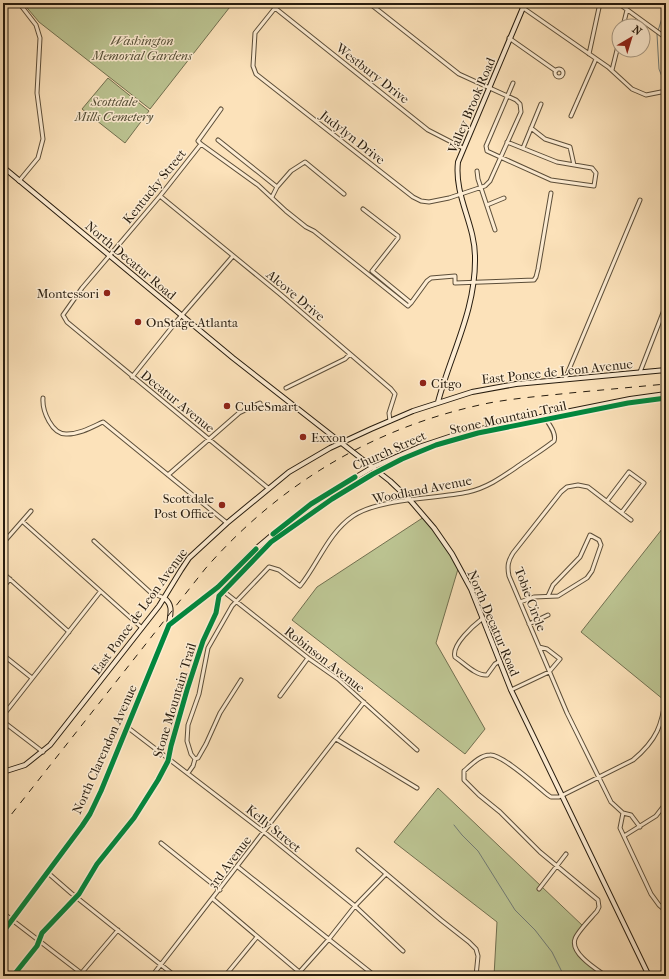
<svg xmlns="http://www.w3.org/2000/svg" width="669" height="979" font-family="'IM FELL French Canon',serif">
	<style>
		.green { fill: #bcc492; stroke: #727050 }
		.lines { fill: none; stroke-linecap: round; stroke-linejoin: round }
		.stream { stroke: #717b75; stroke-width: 1 }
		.street-casing { stroke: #5c4e39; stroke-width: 5 }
		.secondary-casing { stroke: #271c0e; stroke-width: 6 }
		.street { stroke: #fdecd2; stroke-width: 3 }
		.secondary { stroke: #fdecd2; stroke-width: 4 }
		.rail { stroke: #271c0e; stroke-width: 1; stroke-dasharray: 7 7; stroke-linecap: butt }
		.cycleway-casing { stroke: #fdecd2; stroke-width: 8 }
		.cycleway { stroke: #00873e; stroke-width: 5 }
		.poi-dot { fill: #8f2418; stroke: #fdecd2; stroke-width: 1.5 }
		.labels { text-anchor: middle; stroke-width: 3; stroke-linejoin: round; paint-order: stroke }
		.park-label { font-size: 13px; font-style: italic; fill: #544e36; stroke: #fdecd2 }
		.street-label { font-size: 13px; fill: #271c0e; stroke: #fdecd2 }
		.poi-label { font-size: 13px; fill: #271c0e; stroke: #fdecd2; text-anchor: start }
	</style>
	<rect width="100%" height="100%" fill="#fce2ba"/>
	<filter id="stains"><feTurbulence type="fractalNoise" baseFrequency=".005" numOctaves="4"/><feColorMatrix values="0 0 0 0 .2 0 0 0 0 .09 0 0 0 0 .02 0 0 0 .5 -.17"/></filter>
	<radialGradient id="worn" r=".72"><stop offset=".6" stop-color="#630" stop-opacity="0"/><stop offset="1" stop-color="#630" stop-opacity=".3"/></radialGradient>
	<path class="green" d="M23,3H233L150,109L39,22Z
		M108,78L149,111L125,143L82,109Z
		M424,517L447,548L458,569L436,643L485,729L465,754L292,620L317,587Z
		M666,524V698L664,700L581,632Z
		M438,788L583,926L575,942L579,953L604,976H494L497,922L394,842Z"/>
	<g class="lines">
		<path class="stream" d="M658,31L666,5
			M657,34L659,69L666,87
			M454,825L462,835L478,851L515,910L535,930L552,952L564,976"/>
		<g class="street-casing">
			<path id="street" d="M279,3L255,33L253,66L256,74L413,197L421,201L429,202L449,198L485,186L490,181L521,112L520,104L516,100L459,74L369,3
				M516,3L608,67L632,89L646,95L666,91
				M618,3L666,38
				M275,8L428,130L463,148
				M623,26L627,10
				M509,38L556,71
				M589,54L600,3
				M555 73a4 4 0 1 1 8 0a4 4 0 1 1-8 0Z
				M612,70L619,42
				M221,109L198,141L201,144L160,196L82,288L63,315L67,322L268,488
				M571,116L596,59
				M531,128L545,139L570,147L574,165
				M218,140L277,187L291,171L305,162L344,194
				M507,142L557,162L592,168L596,173L594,186L551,180L500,157L487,151L486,146L513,83
				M201,144L258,185L286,211L306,227L314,231L408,306L411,303
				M523,148L541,104
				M477,171L478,179L495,230
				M19,181L38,158L43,139L37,93L40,38L36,25L19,3
				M160,196L280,294L391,389L395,394L389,413L390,421
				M272,197L277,187
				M487,205L504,198
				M363,209L398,236V238L372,271L411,303L427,281L431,278L455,276V283L534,280L536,277L538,269L551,193
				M640,372L666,305
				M132,377L176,322L233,256
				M565,379L640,200
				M286,388L345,359L350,354
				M43,398C42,411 52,435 67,434C80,434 92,427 103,422L227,523
				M168,475L239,413L260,403
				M607,501L629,472L644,483L622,512
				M631,520L588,487L578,485L567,487L561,492L513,553C508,561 507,566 509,576L567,713L611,802L623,813L620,828L651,894L659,905L666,911
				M23,522L142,628
				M94,541L150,592L164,598
				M3,543L31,511
				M3,573L69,632
				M3,587L10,579
				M218,587L308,658L338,679L417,750
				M520,602L534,597L558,596L587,578L592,571L601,545L599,540L590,535L580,557L553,585L548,596
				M483,618C474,625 451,645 455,657C464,663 476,676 487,675L495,664L500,661
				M529,624L548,615
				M3,655L32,678
				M511,690L549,672L560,659L547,649L539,647
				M280,696L308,658
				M3,717L5,713L100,592
				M3,720L5,723L43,752
				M661,724L666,727
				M127,727L264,832L355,906L403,951
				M336,739L417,788
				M195,759L198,758L206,744L220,713L241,680
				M188,773L193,766L195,759L191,754L187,741L188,725L199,694L208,648L232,606L269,567L279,570L300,586C318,564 328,533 353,516C380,498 435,499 468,492C490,487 506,474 524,462C534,455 544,449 554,441C557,433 548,423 544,416
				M623,813L631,815L640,827
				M624,836L656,816L666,803
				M161,843L220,890
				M358,850L441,920L469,942L476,949L478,956L476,976
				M238,867L375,976
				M48,873L71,893L175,976
				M539,889L566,854
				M213,899L304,976
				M3,913L81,973
				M79,976L118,930
				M152,976L364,702
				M225,976L257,937
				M296,976L329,939L355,906L386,874
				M606,976C596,969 570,953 575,939C577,932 592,917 597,911L599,907L598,900L540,852L500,812L479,795L464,780V771C471,765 480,755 490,755C502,754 538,787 548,795L551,797H559L633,760C657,740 662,725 666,696"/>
		</g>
		<g class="secondary-casing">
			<path id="secondary" d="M3,167L233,358L390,481L410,500L434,528L452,554L471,589L511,690L649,976
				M438,402C451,353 476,310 475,257C475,224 454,196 458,162L525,3
				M169,625L218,587L252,552L290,520L311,504L373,467L419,447L461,433L630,399L666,394
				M3,772L25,765L50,745L159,606L181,570L189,558L227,523L289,472L330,448L371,429L413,411L472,392L516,384L666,370
				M3,932L82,826L90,814L101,791L169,625C170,615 174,605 164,598"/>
		</g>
		<use href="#street" class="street"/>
		<use href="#secondary" class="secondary"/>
		<path class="rail" d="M3,825L205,569C280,483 376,426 489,403C516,398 543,396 570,393C602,390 634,387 666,384"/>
		<g class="cycleway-casing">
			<path id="cycleway" d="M273,534L311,504L355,477
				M3,932L82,826L90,814L101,791L169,625L218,587L256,549
				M13,976L37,946L42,933L79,894L97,864L134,818L158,780L168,761L171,746L187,690L203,641L216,613L219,596L271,542L332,499L373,474L402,459L436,445L478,433L628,403L666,398"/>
		</g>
		<use href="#cycleway" class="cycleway"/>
	</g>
	<g class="poi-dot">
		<circle cx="107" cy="293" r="4"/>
		<circle cx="138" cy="322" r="4"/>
		<circle cx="423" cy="383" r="4"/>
		<circle cx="227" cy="406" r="4"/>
		<circle cx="303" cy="437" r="4"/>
		<circle cx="222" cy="505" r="4"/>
	</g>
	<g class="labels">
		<g class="park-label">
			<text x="142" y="45">Washington<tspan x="142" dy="15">Memorial Gardens</tspan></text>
			<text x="114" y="106">Scottdale<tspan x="114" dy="15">Mills Cemetery</tspan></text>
		</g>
		<g class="street-label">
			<text transform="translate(373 73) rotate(38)" y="5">Westbury Drive</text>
			<text transform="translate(471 105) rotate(-67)" y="5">Valley Brook Road</text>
			<text transform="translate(353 137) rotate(38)" y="5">Judylyn Drive</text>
			<text transform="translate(154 186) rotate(-51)" y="5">Kentucky Street</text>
			<text transform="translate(131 260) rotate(40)" y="5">North Decatur Road</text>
			<text transform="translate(296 295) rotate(40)" y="5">Alcove Drive</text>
			<text transform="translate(557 371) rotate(-6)" y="5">East Ponce de Leon Avenue</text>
			<text transform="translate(178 401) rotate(39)" y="5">Decatur Avenue</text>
			<text transform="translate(508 417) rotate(-12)" y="5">Stone Mountain Trail</text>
			<text transform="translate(389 450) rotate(-24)" y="5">Church Street</text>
			<text transform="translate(422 489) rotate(-11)" y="5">Woodland Avenue</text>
			<text transform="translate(531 599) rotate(69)" y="5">Tobie Circle</text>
			<text transform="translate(139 611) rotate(-54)" y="5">East Ponce de Leon Avenue</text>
			<text transform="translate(494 623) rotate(67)" y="5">North Decatur Road</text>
			<text transform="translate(325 659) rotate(38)" y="5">Robinson Avenue</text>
			<text transform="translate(174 700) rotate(-73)" y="5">Stone Mountain Trail</text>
			<text transform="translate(104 749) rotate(-66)" y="5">North Clarendon Avenue</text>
			<text transform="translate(274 828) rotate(39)" y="5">Kelly Street</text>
			<text transform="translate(229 862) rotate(-53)" y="5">3rd Avenue</text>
		</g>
		<g class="poi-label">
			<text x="99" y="298" text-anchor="end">Montessori</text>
			<text x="146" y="327">OnStage Atlanta</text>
			<text x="431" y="388">Citgo</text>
			<text x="235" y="411">CubeSmart</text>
			<text x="311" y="442">Exxon</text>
			<text x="214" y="503" text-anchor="end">Scottdale<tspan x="214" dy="15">Post Office</tspan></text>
		</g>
	</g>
	<rect width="669" height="979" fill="none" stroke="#fce2ba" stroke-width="16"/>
	<rect x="4" y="4" width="661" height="971" fill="none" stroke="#271c0e" stroke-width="2"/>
	<rect x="8" y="8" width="653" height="963" fill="none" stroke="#271c0e"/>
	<g transform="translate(631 38) rotate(38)"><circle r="19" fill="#fdecd2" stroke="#a79984"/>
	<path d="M0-3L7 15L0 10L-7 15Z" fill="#8f2418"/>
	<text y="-6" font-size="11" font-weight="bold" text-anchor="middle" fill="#271c0e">N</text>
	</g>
	<rect width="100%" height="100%" filter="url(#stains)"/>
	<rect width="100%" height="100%" fill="url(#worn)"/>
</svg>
